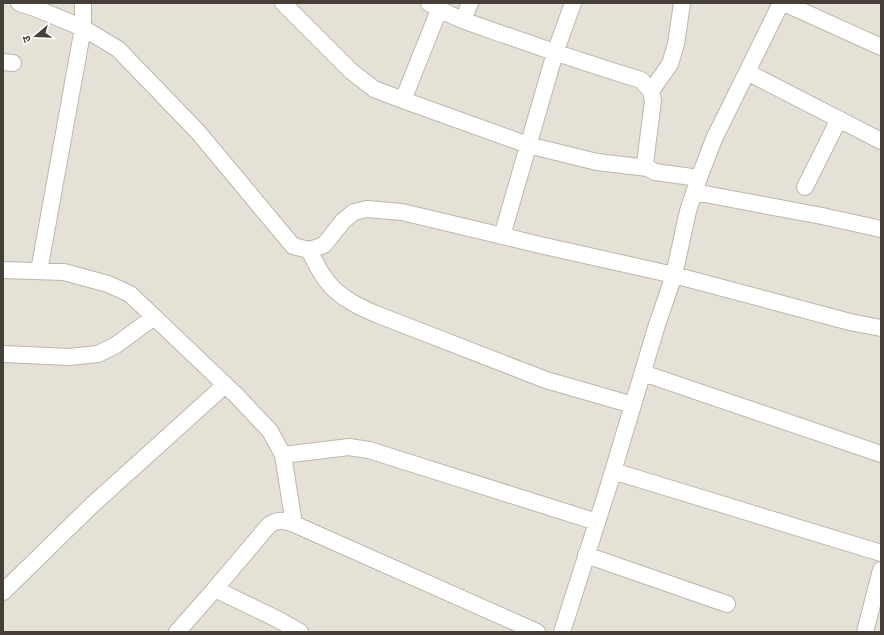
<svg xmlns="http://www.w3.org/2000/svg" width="884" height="635" font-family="Helvetica,'Noto Sans Devanagari',sans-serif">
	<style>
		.residential { fill: #e6e1d6 }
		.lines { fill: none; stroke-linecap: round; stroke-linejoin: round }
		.minor-casing { stroke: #bdb7ab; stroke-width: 18 }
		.minor { stroke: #fff; stroke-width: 16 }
	</style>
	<rect width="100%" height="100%" fill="#f2efe8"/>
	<path class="residential" d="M3,3H881V632H3Z"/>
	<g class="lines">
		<g class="minor-casing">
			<path id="minor" d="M19,3L35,8L83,28L118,49L198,132L293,246L309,250L324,245L343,221L354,212L367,209L402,212L540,245L674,275L850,322L881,328
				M283,3L351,71L374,89L403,100L528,145L597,162L648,168
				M429,3C452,18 479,26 505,35C550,51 595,66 641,80L651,91L653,101L645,163L648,168L655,172L699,178
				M784,3L881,47
				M463,20L470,3
				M3,62L13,63
				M747,72L881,141
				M651,91L670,64L676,44L682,3
				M403,100L439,10
				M805,187L839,119
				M694,192L822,216L881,229
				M502,236L555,53L573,3
				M309,250C314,260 319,271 326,280C339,298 361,308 381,316L546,380L633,405
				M3,270L64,272L108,284L130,294L236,395L270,431L283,455L294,524
				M39,271L83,28V3
				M3,354L69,357L98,354L116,345L154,317
				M643,373L881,454
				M283,455L349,447L369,450L597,522
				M613,471L881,553
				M586,555L727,604
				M215,589L279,620L300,632
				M3,592L91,506L225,385
				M177,632L215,589L269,525C279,519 283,520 294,524L537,632
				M562,632L608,488L656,328L674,275L688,211L699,178L714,139L781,3
				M865,632L881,570"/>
		</g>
		<use href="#minor" class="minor"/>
	</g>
	<rect width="884" height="635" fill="none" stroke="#453f37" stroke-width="8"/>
	<g transform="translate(36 36) rotate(251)" stroke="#ffffff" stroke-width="3" paint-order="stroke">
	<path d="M0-3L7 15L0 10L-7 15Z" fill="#453f37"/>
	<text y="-6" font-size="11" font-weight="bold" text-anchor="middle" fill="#453f37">उ</text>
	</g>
</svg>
